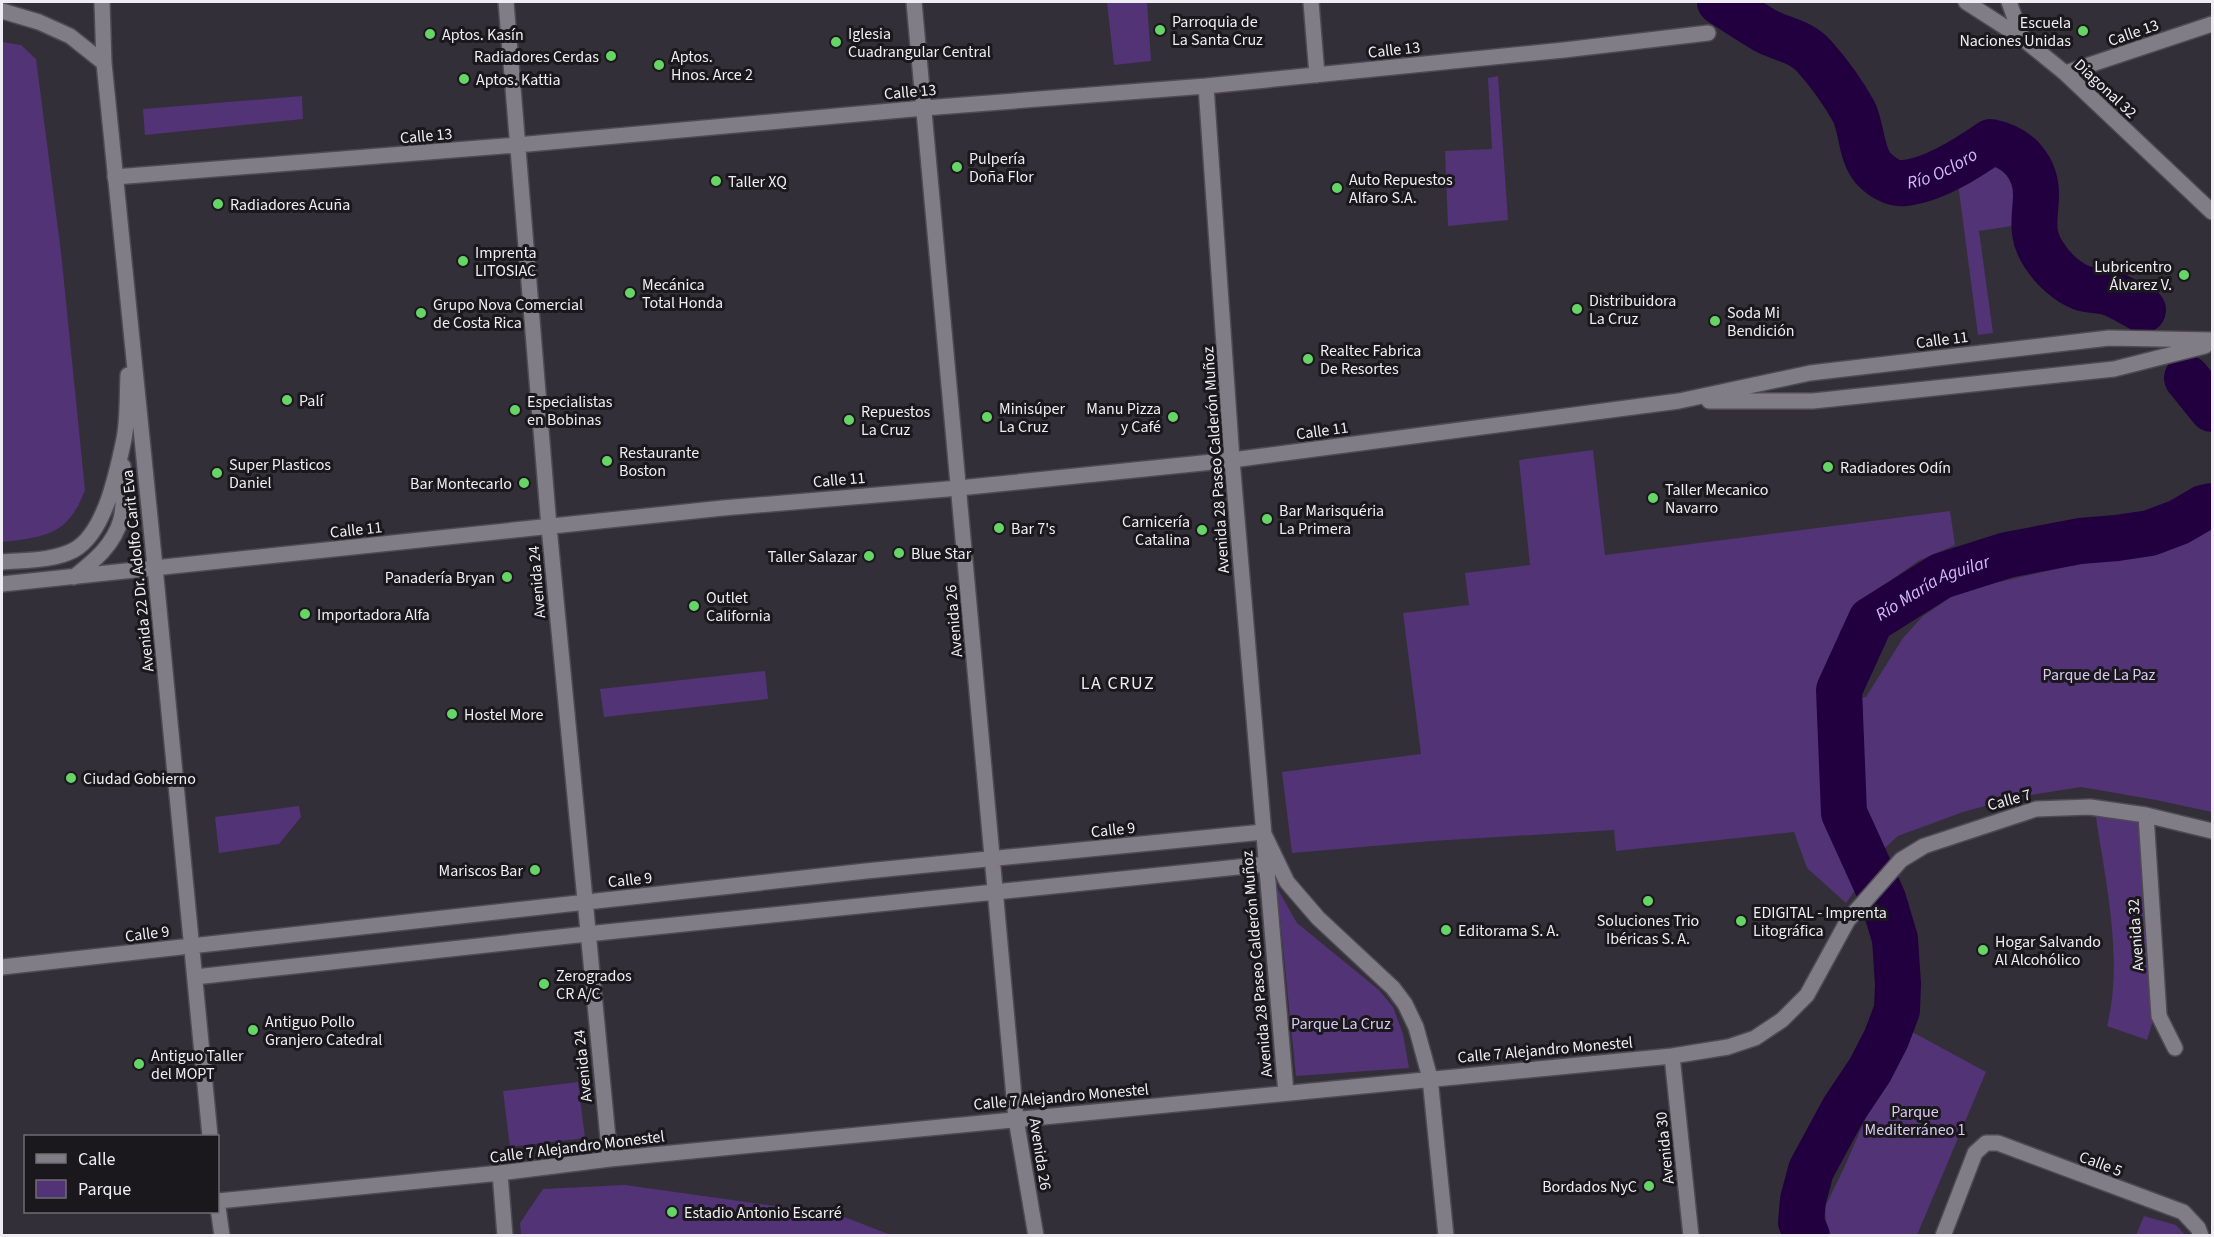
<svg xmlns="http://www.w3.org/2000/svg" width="2214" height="1237" font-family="'Source Sans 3',sans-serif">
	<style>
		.green { fill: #513376 }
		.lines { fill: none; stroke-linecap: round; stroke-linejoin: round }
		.river { stroke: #220040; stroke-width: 46 }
		.street-casing { stroke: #4e4a53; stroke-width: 18 }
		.secondary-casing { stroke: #4e4a53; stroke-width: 18 }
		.street { stroke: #817d87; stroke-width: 15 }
		.secondary { stroke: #817d87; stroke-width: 15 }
		.poi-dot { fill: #66d466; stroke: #1a181c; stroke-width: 2 }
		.labels { text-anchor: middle; stroke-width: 6; stroke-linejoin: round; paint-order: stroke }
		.poi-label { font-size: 16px; fill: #efedf3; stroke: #1a181c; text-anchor: start }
		.street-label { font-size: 16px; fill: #efedf3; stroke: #1a181c }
		.park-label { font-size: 16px; fill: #dacaf3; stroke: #1a181c }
		.water-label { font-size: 18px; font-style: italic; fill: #d1baf5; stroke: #1a181c }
		.neighbourhood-label { font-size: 18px; letter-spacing: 1.5px; fill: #efedf3; stroke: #1a181c }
	</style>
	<rect width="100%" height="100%" fill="#332f38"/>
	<path class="green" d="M1107,2H1147L1151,61L1114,65Z
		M2,42L21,45L36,59L61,252L85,490C68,535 46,537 2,542Z
		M1498,76L1508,220L1448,226L1445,151L1492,149L1488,78Z
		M302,96L303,119L145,135L143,109Z
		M1999,155L2020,173L2012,226L1979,231L1993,333L1978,335L1957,176Z
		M1593,450L1605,555L1950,511L1955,545L1918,561L1869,596L1840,631L1826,702L1866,697L1903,638L1923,616L1960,591L2131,552L2212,526V812L2156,800L2081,787L2018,797L1963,812L1898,836L1878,854L1863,826L1856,808L1833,810C1835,836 1850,858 1863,879L1846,903L1807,868L1794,832L1616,851L1614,830L1432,841L1292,853L1282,772L1421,754L1403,613L1469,605L1465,573L1530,565L1519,460Z
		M765,671L768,699L604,717L600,689Z
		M299,806L301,817L279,844L219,853L215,817Z
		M2095,811L2143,817L2155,1015L2147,1040L2107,1026C2124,959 2105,879 2095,811Z
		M1277,888L1297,923L1379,990L1393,1007L1403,1034L1409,1068L1296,1076Z
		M1905,1028L1986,1072L1917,1235H1827L1825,1207L1844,1168Z
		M578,1082L585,1138L510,1147L503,1091Z
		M625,1185L839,1215L891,1235H521L520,1223L543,1189Z
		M2144,1216L2176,1225L2185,1235H2136Z"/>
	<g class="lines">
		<g class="river">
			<path id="s1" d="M1720,2C1736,12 1750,22 1766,31C1783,40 1801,41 1814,56C1829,73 1843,92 1854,112C1862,129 1861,154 1873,168C1881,177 1894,185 1905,183C1934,180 1968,158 1991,142C2018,147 2037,168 2036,197C2035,220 2030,234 2044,255C2053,269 2067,282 2082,288C2091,291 2101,290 2110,293C2121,297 2132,304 2143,310"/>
			<path d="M2187,378L2212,409"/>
			<path id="s2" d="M1807,1236L1801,1222L1803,1200L1811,1170L1844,1109L1870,1070L1886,1039L1897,1010L1898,984L1895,939L1883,899L1844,813L1839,690L1871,620L1941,576L2007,555L2080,541L2117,538L2150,533L2179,522L2203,508L2212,506"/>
		</g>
		<g class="street-casing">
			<path id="street" d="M506,2L549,527L610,1159
				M914,2L1016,1119L1036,1236
				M1311,2L1317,75
				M1966,2L2022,38L2065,73L2212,212
				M2009,2L2022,38
				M2065,73L2212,24
				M1206,86L1232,460L1286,1093
				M115,177L517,145L924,108L1206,86L1564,50L1708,33
				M155,567L210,1136
				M2146,815L2159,1016L2175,1048
				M2,967L866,871L1263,832L1287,882L1318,918L1393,988L1405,1004L1416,1027L1430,1078L1446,1236
				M195,977L587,934L1277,863
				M1672,1056L1691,1236
				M500,1173L505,1236
				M218,1201L500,1173L610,1159L1672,1056L1728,1047L1755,1038L1782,1020L1807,995L1848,920L1901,860L1924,846L2036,809L2090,807L2146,815L2212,831
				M218,1207L222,1236
				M1943,1236L1975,1153L1986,1143H1998L2183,1212L2198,1228L2201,1236"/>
		</g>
		<g class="secondary-casing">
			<path id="secondary" d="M102,2L104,63L155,567
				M2,11L39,22L70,36L104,63
				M1709,401H1813L2114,369L2205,346
				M2,562C25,560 53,561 74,550C105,533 117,472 124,439C128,419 127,396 128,375
				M74,577C94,561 114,545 121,519C125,503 123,483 123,466
				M2,584L723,508L959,488L1232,460L1679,401L1810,373L2109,338L2212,340"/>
		</g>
		<use href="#street" class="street"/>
		<use href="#secondary" class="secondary"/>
	</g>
	<g class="poi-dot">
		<circle cx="1160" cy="30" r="6"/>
		<circle cx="2083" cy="31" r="6"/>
		<circle cx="430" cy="34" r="6"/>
		<circle cx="836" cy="42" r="6"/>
		<circle cx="611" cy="56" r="6"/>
		<circle cx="659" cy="65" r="6"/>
		<circle cx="464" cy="79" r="6"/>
		<circle cx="957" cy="167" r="6"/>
		<circle cx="716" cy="181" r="6"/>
		<circle cx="1337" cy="188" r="6"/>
		<circle cx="218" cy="204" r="6"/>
		<circle cx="463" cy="261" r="6"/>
		<circle cx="2184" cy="275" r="6"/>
		<circle cx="630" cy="293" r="6"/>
		<circle cx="1577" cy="309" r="6"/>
		<circle cx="421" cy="313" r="6"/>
		<circle cx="1715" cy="321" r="6"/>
		<circle cx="1308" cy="359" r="6"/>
		<circle cx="287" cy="400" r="6"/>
		<circle cx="515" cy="410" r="6"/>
		<circle cx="987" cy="417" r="6"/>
		<circle cx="1173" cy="417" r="6"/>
		<circle cx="849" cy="420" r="6"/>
		<circle cx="607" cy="461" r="6"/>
		<circle cx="1828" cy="467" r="6"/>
		<circle cx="217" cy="473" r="6"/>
		<circle cx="524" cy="483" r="6"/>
		<circle cx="1653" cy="498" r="6"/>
		<circle cx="1267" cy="519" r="6"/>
		<circle cx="999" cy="528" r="6"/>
		<circle cx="1202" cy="530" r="6"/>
		<circle cx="899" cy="553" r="6"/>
		<circle cx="869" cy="556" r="6"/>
		<circle cx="507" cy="577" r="6"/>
		<circle cx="694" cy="606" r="6"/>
		<circle cx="305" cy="614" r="6"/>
		<circle cx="452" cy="714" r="6"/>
		<circle cx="71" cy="778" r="6"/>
		<circle cx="535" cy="870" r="6"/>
		<circle cx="1648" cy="901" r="6"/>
		<circle cx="1741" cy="921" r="6"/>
		<circle cx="1446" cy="930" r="6"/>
		<circle cx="1983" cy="950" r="6"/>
		<circle cx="544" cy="984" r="6"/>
		<circle cx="253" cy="1030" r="6"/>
		<circle cx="139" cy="1064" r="6"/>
		<circle cx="1649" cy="1186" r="6"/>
		<circle cx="672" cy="1212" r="6"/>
	</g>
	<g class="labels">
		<g class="poi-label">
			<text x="1172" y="27">Parroquia de<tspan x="1172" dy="18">La Santa Cruz</tspan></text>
			<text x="2071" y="28" text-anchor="end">Escuela<tspan x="2071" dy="18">Naciones Unidas</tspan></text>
			<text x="848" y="39">Iglesia<tspan x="848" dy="18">Cuadrangular Central</tspan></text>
			<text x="442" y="40">Aptos. Kasín</text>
			<text x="599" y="62" text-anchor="end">Radiadores Cerdas</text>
			<text x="671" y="62">Aptos.<tspan x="671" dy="18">Hnos. Arce 2</tspan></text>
			<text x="476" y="85">Aptos. Kattia</text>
			<text x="969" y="164">Pulpería<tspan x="969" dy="18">Doña Flor</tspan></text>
			<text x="1349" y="185">Auto Repuestos<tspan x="1349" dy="18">Alfaro S.A.</tspan></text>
			<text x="728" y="187">Taller XQ</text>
			<text x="230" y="210">Radiadores Acuña</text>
			<text x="475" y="258">Imprenta<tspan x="475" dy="18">LITOSIAC</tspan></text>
			<text x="2172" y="272" text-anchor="end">Lubricentro<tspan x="2172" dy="18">Álvarez V.</tspan></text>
			<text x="642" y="290">Mecánica<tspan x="642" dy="18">Total Honda</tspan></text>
			<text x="1589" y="306">Distribuidora<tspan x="1589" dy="18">La Cruz</tspan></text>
			<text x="433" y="310">Grupo Nova Comercial<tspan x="433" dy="18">de Costa Rica</tspan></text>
			<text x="1727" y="318">Soda Mi<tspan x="1727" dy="18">Bendición</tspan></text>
			<text x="1320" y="356">Realtec Fabrica<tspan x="1320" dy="18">De Resortes</tspan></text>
			<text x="299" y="406">Palí</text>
			<text x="527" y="407">Especialistas<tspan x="527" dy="18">en Bobinas</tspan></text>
			<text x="999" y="414">Minisúper<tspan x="999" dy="18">La Cruz</tspan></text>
			<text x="1161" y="414" text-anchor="end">Manu Pizza<tspan x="1161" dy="18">y Café</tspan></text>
			<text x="861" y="417">Repuestos<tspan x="861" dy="18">La Cruz</tspan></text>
			<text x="619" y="458">Restaurante<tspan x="619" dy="18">Boston</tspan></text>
			<text x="229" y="470">Super Plasticos<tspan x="229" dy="18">Daniel</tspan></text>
			<text x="1840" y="473">Radiadores Odín</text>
			<text x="512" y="489" text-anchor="end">Bar Montecarlo</text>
			<text x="1665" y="495">Taller Mecanico<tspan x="1665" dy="18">Navarro</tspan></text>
			<text x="1279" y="516">Bar Marisquéria<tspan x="1279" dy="18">La Primera</tspan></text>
			<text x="1190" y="527" text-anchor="end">Carnicería<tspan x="1190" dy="18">Catalina</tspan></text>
			<text x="1011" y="534">Bar 7's</text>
			<text x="911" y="559">Blue Star</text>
			<text x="857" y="562" text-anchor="end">Taller Salazar</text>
			<text x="495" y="583" text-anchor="end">Panadería Bryan</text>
			<text x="706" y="603">Outlet<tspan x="706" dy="18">California</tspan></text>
			<text x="317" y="620">Importadora Alfa</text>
			<text x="464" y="720">Hostel More</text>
			<text x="83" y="784">Ciudad Gobierno</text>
			<text x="523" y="876" text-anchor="end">Mariscos Bar</text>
			<text x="1753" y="918">EDIGITAL - Imprenta<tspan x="1753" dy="18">Litográfica</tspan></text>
			<text x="1648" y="926" text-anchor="middle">Soluciones Trio<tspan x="1648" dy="18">Ibéricas S. A.</tspan></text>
			<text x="1458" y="936">Editorama S. A.</text>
			<text x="1995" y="947">Hogar Salvando<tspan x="1995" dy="18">Al Alcohólico</tspan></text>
			<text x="556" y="981">Zerogrados<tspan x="556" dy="18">CR A/C</tspan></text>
			<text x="265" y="1027">Antiguo Pollo<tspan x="265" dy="18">Granjero Catedral</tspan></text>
			<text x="151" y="1061">Antiguo Taller<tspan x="151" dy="18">del MOPT</tspan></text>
			<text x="1637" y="1192" text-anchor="end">Bordados NyC</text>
			<text x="684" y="1218">Estadio Antonio Escarré</text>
		</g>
		<g class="street-label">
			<text transform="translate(2133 32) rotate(-19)" y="6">Calle 13</text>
			<text transform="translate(1394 49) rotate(-6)" y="6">Calle 13</text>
			<text transform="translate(2106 88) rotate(43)" y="6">Diagonal 32</text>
			<text transform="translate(910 91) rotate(-5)" y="6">Calle 13</text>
			<text transform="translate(426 135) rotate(-5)" y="6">Calle 13</text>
			<text transform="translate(1942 339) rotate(-7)" y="6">Calle 11</text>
			<text transform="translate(1322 430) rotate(-8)" y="6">Calle 11</text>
			<text transform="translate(1215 460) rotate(-94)" y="6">Avenida 28 Paseo Calderón Muñoz</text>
			<text transform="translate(839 479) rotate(-5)" y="6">Calle 11</text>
			<text transform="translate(356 529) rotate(-6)" y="6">Calle 11</text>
			<text transform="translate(137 571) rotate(-96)" y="6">Avenida 22 Dr. Adolfo Carit Eva</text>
			<text transform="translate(536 582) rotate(-95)" y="6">Avenida 24</text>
			<text transform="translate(953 621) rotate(-95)" y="6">Avenida 26</text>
			<text transform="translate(2009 799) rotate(-15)" y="6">Calle 7</text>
			<text transform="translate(1113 829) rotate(-6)" y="6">Calle 9</text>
			<text transform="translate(630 879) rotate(-6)" y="6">Calle 9</text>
			<text transform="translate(147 933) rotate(-7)" y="6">Calle 9</text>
			<text transform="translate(2135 935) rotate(-94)" y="6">Avenida 32</text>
			<text transform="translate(1256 964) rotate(-95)" y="6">Avenida 28 Paseo Calderón Muñoz</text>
			<text transform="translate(1545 1049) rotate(-5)" y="6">Calle 7 Alejandro Monestel</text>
			<text transform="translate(582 1066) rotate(-96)" y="6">Avenida 24</text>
			<text transform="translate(1061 1096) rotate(-5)" y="6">Calle 7 Alejandro Monestel</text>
			<text transform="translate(577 1146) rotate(-7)" y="6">Calle 7 Alejandro Monestel</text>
			<text transform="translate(1664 1148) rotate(-96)" y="6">Avenida 30</text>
			<text transform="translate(1041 1154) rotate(81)" y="6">Avenida 26</text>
			<text transform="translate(2101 1163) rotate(21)" y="6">Calle 5</text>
		</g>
		<g class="park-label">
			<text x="2099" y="680">Parque de La Paz</text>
			<text x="1341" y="1029">Parque La Cruz</text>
			<text x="1915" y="1117">Parque<tspan x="1915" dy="18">Mediterráneo 1</tspan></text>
		</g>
		<g class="water-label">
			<text dy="6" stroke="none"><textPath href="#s1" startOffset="314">Río Ocloro</textPath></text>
			<text dy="6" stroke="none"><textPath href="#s2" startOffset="728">Río María Aguilar</textPath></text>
		</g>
		<g class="neighbourhood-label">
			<text x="1118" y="689">LA CRUZ</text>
		</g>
	</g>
	<rect width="2214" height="1237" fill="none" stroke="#efedf3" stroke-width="6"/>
	<rect x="24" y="1135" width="195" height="78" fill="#1a181c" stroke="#6f6d72" stroke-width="1.5"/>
	<rect x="36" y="1154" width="30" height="9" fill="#817d87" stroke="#6f6d72" stroke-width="1.5"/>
	<text x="78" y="1165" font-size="18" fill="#efedf3">Calle</text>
	<rect x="36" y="1180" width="30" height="18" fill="#513376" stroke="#6f6d72" stroke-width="1.5"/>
	<text x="78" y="1195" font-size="18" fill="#efedf3">Parque</text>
</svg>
